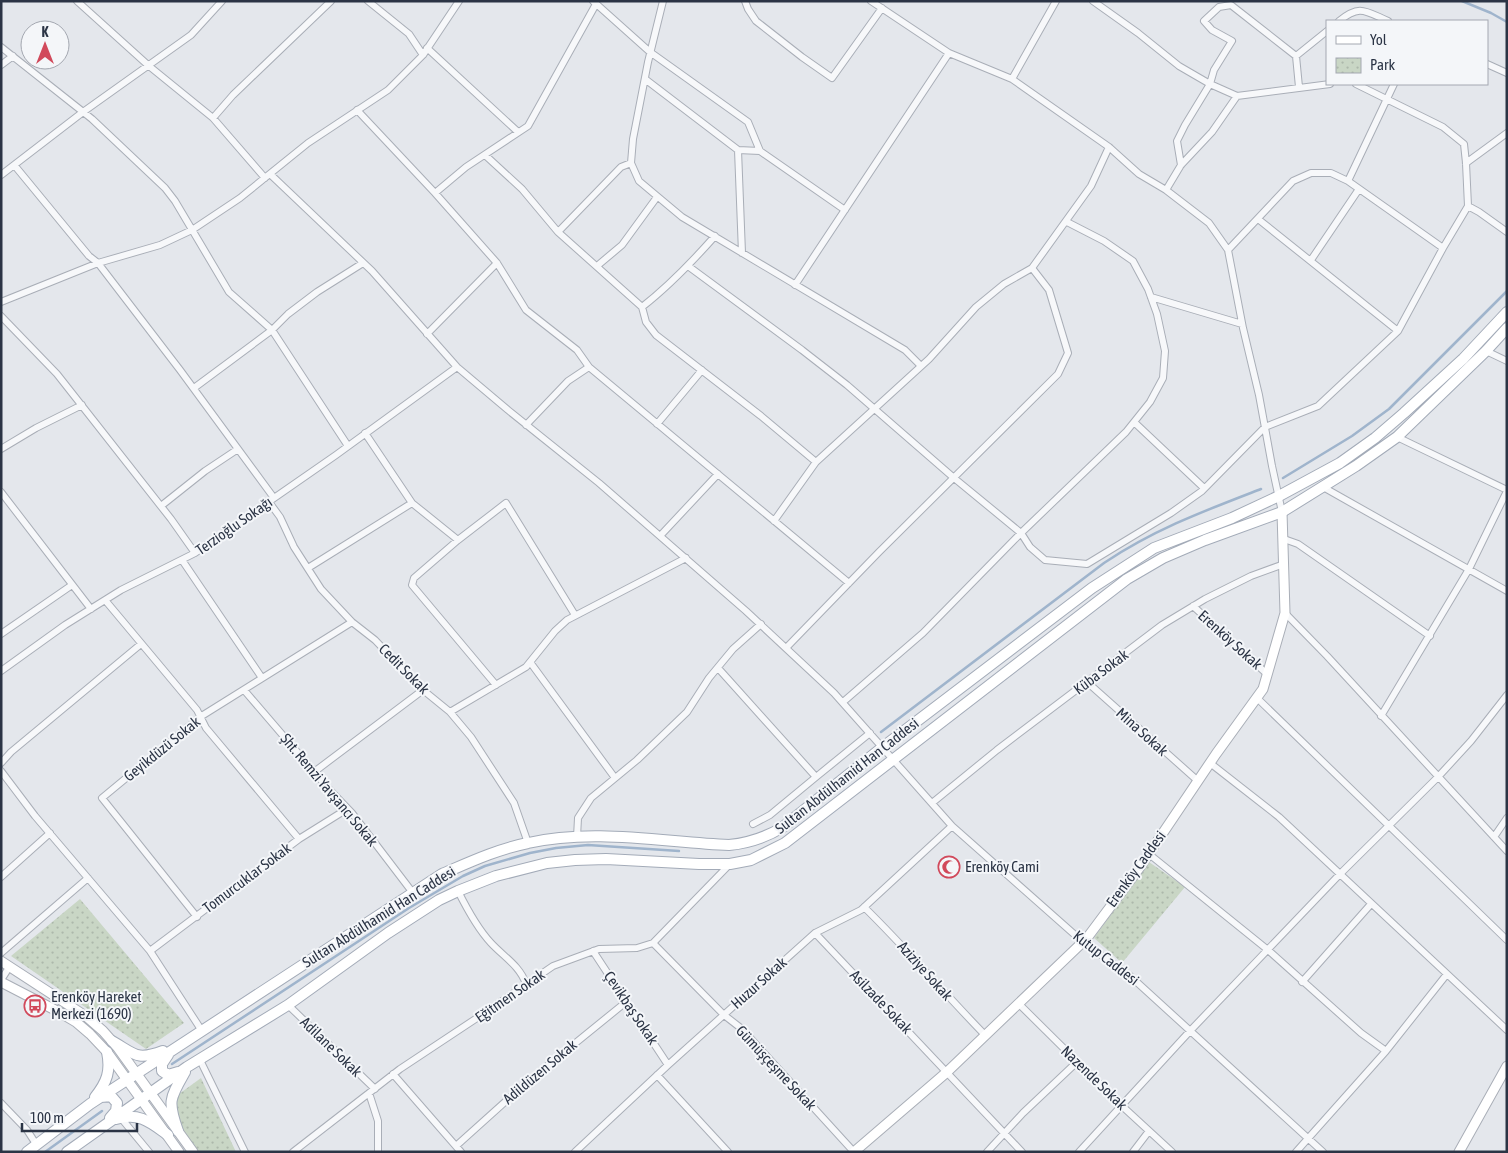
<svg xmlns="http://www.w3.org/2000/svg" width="1508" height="1153" font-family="'Asap Condensed',sans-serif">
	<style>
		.park { fill: url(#park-dots) }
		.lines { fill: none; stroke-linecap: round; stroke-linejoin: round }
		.stream { stroke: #9fb4cc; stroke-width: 2.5 }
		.street-casing { stroke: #a9aeb7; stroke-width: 8 }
		.secondary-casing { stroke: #a9aeb7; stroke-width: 11 }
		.primary-casing { stroke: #a3abb8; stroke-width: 12 }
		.street { stroke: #f7f8fa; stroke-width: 6 }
		.secondary { stroke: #fff; stroke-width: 9 }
		.primary { stroke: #fff; stroke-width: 10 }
		.labels { text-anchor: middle; stroke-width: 4; stroke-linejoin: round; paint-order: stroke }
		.street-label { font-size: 15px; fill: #2b3445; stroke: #f4f6f9 }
		.poi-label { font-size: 15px; fill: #2b3445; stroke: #f4f6f9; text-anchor: start }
	</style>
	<defs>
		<pattern id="park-dots" width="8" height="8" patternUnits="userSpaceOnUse" patternTransform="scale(1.25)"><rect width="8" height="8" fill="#c9d6c5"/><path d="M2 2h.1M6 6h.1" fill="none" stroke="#adb8ab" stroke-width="1.8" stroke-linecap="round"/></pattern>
	</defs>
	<rect width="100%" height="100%" fill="#e4e7ec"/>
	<path class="park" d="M1149,862L1185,887L1122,963L1094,938Z
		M80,899L184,1023L146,1049L11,956Z
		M201,1078L236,1152H198L167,1109L168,1102Z"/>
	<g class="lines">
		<path class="stream" d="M1462,1L1491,13L1507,22
			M1283,478L1352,436L1389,409L1507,291
			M881,732L1104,563C1155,529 1204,511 1261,489
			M172,1064L409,908L463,876L485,866L530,853L556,848L588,845L679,851
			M45,1152L102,1111"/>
		<g class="street-casing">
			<path id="street" d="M77,1L149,66L213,118L265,178
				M368,1L409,34L423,55
				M593,1L650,52L748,122L760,151
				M663,1L648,62L633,139L631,163L639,181L682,217L905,350L921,366
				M745,1L748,9L756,21L802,57L832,78L882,8
				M871,1L949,53L1012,79L1109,147L1139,174L1166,190L1209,223L1228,250L1243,328L1259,395L1272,466L1282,512
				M1093,1L1138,33L1179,66L1210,84L1237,96L1330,84
				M1339,21C1360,4 1365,11 1388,21
				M1,47L92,119L165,188L175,201L229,292L272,330L348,446
				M427,48L518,132
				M1296,56L1327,31
				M1487,64L1507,73
				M1,65L13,56
				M645,79L738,150L760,151L845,210
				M1012,79L1056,1
				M357,110L435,193L497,263L526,310L577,350L589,367L849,583
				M213,118L233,95L331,1
				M738,150L742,253
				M485,155L522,189L558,232L642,307L646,322L656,335L761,416L816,462
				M1466,163L1507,133
				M1181,165L1177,141L1185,125L1210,84L1214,70L1232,41L1212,30L1204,21L1219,7L1231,5L1296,56L1299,87
				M15,166L89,256L98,263L180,370L274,498
				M270,174L372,271L457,367L508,410L599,483L746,611L834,693L952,826L1083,942L1129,975L1323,1152
				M1,175L83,112L191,35L222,1
				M1348,181L1394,84
				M1166,190L1181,165L1212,132L1237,96
				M435,193L466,167L528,126L596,4
				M1468,206L1479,212L1507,232
				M1258,219L1398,331
				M558,232L621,167L631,163
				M1228,250L1293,181L1311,173H1331L1348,181L1443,248
				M1311,260L1359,189
				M597,266L622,245L657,197
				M688,266L802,350L847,385L954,478L1021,533L1030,547L1045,560L1087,564L1171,513L1202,491L1265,427L1318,406L1398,331L1443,248L1468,206L1466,163L1464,144L1443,127L1356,84
				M795,285L949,53
				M1151,297L1242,324
				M1,302L98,263L160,245L192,230L240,198L308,143L388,90L423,55L459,1
				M642,307C669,286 692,262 715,236
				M1,316L57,374L171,519L195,553
				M427,334L497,263
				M1486,351L1507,361
				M194,388L272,330L288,314L317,292L363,263
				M1134,422L1204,488
				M657,424L702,370
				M526,425L568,381L589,367
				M365,433L412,503L458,540
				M1397,437L1507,490
				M1,449L36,428L82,405
				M1323,487L1507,591
				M1,492L91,609
				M269,502L280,517L294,547L321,589L352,622L375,640L423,690L450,712L471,737L514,803L528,843
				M161,506L205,471L238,449
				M774,521L816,462L929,359L976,307L1004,284L1032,268L1091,186L1109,147
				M660,536L718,474
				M1284,539L1298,544L1430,636
				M182,560L262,678
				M308,568L412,503
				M105,600L197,710L206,728L299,839
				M1193,606L1267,674
				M1285,613L1327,656L1507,851
				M1,634L72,585
				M786,648L879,552L1058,374L1068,353L1049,290L1032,268
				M530,662L615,778
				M718,668L816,777L770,815L753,824
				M1,671L65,625L121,590L195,553L336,455L457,367
				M1087,682L1198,781
				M496,685L412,585L414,578L458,540L506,503L575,615
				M244,690L328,788L352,813L413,893
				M1257,698L1507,940
				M843,702L923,633L1021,533L1126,432L1150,402L1163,378L1165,351L1157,314L1148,289L1133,261L1104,241L1067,222
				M450,712L526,667L555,631L567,620L686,558
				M1381,716L1469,569L1507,491
				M1,763L11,752L141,644
				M1210,763L1279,817L1507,1030
				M1,771L35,816L150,951L202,1031
				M314,772L423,690
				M816,777L870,733
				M932,803L997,750L1162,625L1205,599L1251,576L1284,564
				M577,837L578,818L591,798L637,760L687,712L709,678L733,649L761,624
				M1494,837L1507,818
				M1149,854L1268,950L1361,1033L1386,1051
				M1,877L50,833
				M458,891C467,909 477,928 491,943C504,957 520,966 526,984
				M864,907C906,948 944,993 985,1035
				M197,917L102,798L200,717L352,622
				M815,933L1022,1152
				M653,943L724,1015L742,1029L854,1152
				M150,951L299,839L347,809
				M593,951L668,1065
				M1,953L88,878
				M1,980L10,966
				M1302,982L1371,904
				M1018,1003L1122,1106L1172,1152
				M288,1005L375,1089
				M200,1060L245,1152
				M393,1074L461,1152
				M657,1075L728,1152
				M369,1093L378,1121V1152
				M1,1103L27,1130L36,1144
				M121,1118L149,1152
				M456,1146L525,1084L626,1002
				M293,1152L400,1069L483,1014L553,966L599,949L637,948L653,943L730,864
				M575,1152L668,1065L815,933L861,910L952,826
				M987,1152L1023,1113L1077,1062
				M1079,1152L1190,1031L1340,874L1438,777L1471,741L1507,695
				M1133,1152L1149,1131
				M1296,1152L1386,1051L1447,974"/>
		</g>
		<g class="secondary-casing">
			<path id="secondary" d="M1,961L87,1017L103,1031L118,1048L193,1152
				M1,982L59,1012L76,1022L90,1034L107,1052L179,1152
				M854,1152L947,1072L1087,938L1140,867L1216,754L1263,689L1285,613L1282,512
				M1459,1152L1507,1066"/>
		</g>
		<g class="primary-casing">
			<path id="primary" d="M112,1041C135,1054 136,1061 163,1051
				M168,1055L162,1064V1071L168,1075L178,1072
				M95,1097C107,1082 111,1071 107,1052
				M101,1097L111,1096L117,1103L116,1111L110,1118
				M116,1119C139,1112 150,1122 168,1135
				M178,1131C167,1101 170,1098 185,1072
				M27,1152L90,1104L442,874C470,862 498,849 528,843C593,828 663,842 729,845C749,843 765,838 783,827L883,747L1092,588L1154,548L1232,518L1279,496L1340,463L1375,438L1404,413L1463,359L1507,312
				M67,1152L187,1067L288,1005L388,933L439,900L458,891L496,876L547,863L575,860L606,859L699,864H730L751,860L785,843L1127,579L1163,558L1205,540L1282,512L1356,466L1397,437L1486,351L1507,328"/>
		</g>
		<use href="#street" class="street"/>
		<use href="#secondary" class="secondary"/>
		<use href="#primary" class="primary"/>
	</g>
	<defs>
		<g id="mosque-ring" transform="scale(1.125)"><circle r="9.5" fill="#f4f6f9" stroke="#d1495b" stroke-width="1.5"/><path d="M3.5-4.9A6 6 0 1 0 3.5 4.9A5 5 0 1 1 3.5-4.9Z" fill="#d1495b"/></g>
		<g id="bus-ring" transform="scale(1.125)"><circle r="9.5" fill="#f4f6f9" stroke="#d1495b" stroke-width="1.5"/><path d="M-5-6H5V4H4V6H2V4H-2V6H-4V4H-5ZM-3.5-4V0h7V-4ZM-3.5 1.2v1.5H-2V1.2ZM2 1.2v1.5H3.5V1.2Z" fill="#d1495b"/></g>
	</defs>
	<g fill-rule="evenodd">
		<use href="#mosque-ring" x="949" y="867"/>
		<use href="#bus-ring" x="35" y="1006"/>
	</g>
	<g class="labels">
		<g class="street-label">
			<text transform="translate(234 526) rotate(-35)" y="5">Terzioğlu Sokağı</text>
			<text transform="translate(1230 640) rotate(42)" y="5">Erenköy Sokak</text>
			<text transform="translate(404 669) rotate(45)" y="5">Cedit Sokak</text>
			<text transform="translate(1101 672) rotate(-37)" y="5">Küba Sokak</text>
			<text transform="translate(1142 732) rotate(42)" y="5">Mina Sokak</text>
			<text transform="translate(162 749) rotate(-39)" y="5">Geyikdüzü Sokak</text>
			<text transform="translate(847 776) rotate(-38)" y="5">Sultan Abdülhamid Han Caddesi</text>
			<text transform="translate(329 790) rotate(50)" y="5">Şht. Remzi Yavşancı Sokak</text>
			<text transform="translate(1136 869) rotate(-54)" y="5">Erenköy Caddesi</text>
			<text transform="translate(247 878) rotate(-37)" y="5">Tomurcuklar Sokak</text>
			<text transform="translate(379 917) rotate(-32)" y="5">Sultan Abdülhamid Han Caddesi</text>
			<text transform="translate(1106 958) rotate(38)" y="5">Kutup Caddesi</text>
			<text transform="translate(925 971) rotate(48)" y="5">Aziziye Sokak</text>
			<text transform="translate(759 983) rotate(-42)" y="5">Huzur Sokak</text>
			<text transform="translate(510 996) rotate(-35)" y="5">Eğitmen Sokak</text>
			<text transform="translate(881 1002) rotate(46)" y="5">Asilzade Sokak</text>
			<text transform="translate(631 1008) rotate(56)" y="5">Çevikbaş Sokak</text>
			<text transform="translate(331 1047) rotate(44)" y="5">Adilane Sokak</text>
			<text transform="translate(776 1068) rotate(47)" y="5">Gümüşçeşme Sokak</text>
			<text transform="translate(540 1072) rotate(-40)" y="5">Adildüzen Sokak</text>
			<text transform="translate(1094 1078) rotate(44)" y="5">Nazende Sokak</text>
		</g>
		<g class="poi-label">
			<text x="965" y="872">Erenköy Cami</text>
			<text x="51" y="1002">Erenköy Hareket<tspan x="51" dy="17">Merkezi (1690)</tspan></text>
		</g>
	</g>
	<rect width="1508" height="1153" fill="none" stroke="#2b3445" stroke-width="5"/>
	<rect x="1326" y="20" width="162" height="65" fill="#f4f6f9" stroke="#a4a8b1"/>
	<rect x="1336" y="36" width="25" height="8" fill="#ffffff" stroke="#a4a8b1"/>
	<text x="1370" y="45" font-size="15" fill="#2b3445">Yol</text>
	<rect x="1336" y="58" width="25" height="15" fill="url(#park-dots)" stroke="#a4a8b1"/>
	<text x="1370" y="70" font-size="15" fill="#2b3445">Park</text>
	<g transform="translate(45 45)"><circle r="24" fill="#f4f6f9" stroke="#a4a8b1"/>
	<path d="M0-4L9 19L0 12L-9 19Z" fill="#d1495b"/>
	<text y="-8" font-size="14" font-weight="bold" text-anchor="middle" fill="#2b3445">K</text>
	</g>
	<path d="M22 1123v8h115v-8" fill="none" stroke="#2b3445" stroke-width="2.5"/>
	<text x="30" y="1123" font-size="15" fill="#2b3445" stroke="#f4f6f9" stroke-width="4" paint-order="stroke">100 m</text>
</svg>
